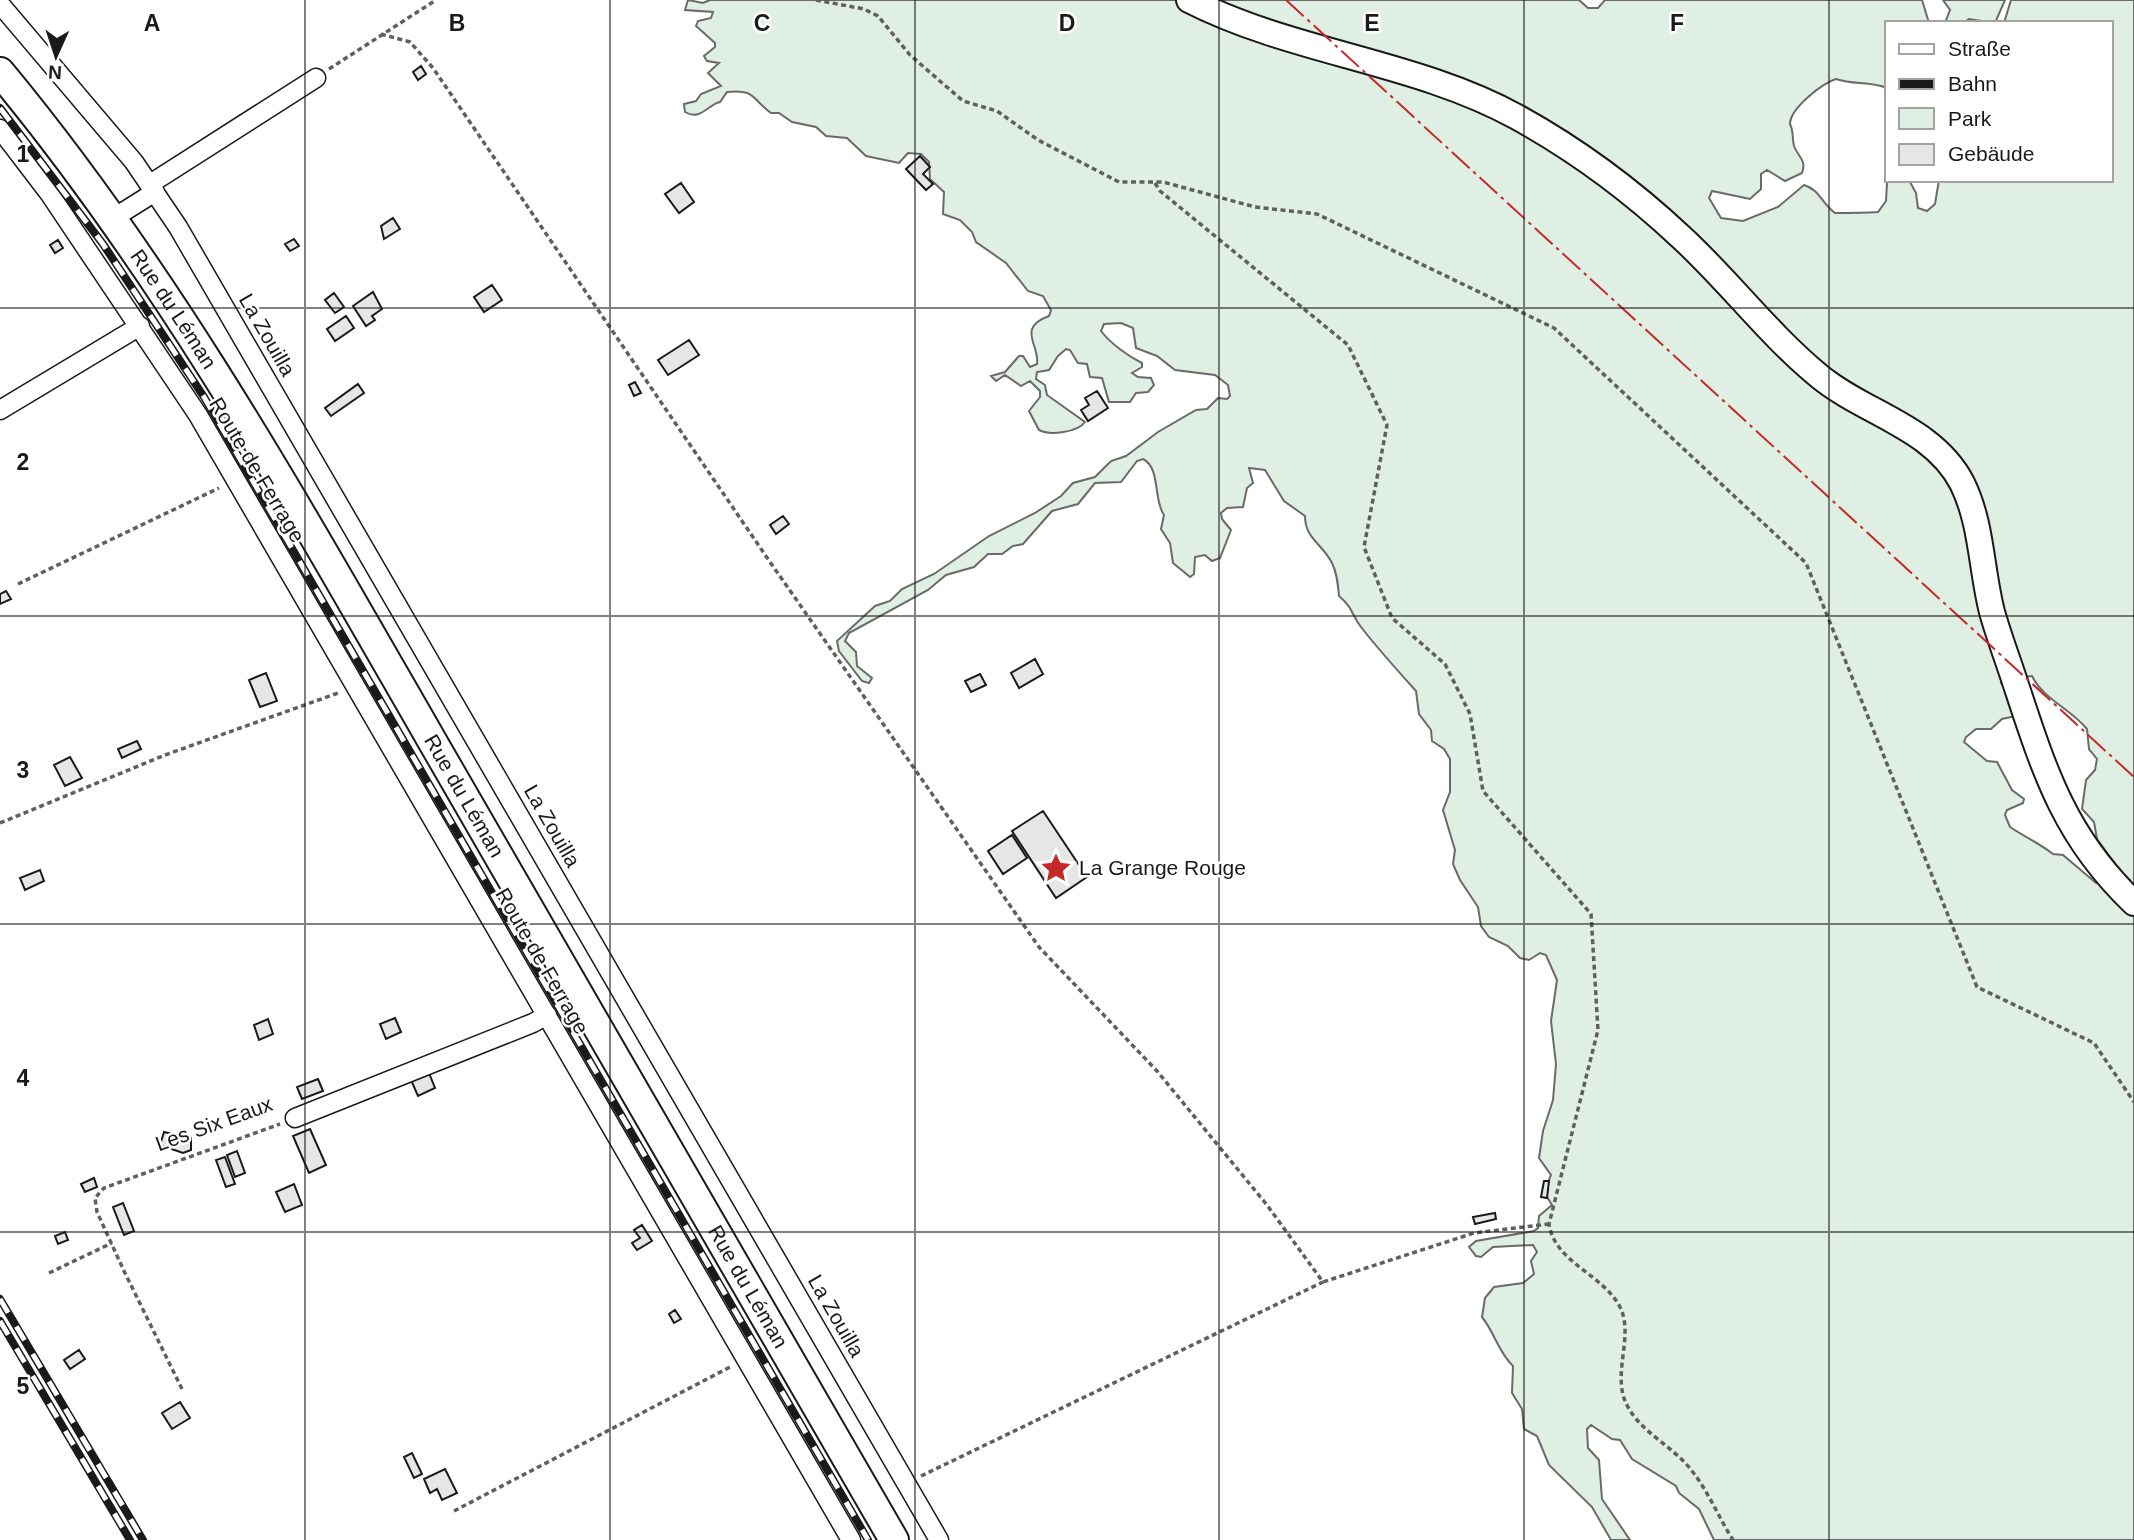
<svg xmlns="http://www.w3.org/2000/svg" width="2134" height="1540" font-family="Arial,sans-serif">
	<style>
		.green { fill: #e0efe3; stroke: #6a6a6a; stroke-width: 2; fill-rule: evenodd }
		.building { fill: #e6e6e6; stroke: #1a1a1a; stroke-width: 2 }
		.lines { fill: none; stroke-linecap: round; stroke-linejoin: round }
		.street-casing { stroke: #1a1a1a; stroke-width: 21 }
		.secondary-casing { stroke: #1a1a1a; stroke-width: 28 }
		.primary-casing { stroke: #1a1a1a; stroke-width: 32 }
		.path { stroke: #5f5f5f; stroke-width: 3.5; stroke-dasharray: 5 3.5; stroke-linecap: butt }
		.street { stroke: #fff; stroke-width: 18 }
		.secondary { stroke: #fff; stroke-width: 24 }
		.primary { stroke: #fff; stroke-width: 28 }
		.rail-casing { stroke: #1a1a1a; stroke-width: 8 }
		.rail { stroke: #fff; stroke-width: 5; stroke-dasharray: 16; stroke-linecap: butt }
		.power { stroke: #c62828; stroke-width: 2; stroke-dasharray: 24 5 3.5 5; stroke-linecap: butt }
		.grid { fill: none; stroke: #1a1a1a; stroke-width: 2; stroke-opacity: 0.55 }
		.labels { text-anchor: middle; stroke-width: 5; stroke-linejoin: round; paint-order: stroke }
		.street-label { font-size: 21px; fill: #1a1a1a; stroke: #fff }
		.poi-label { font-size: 21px; fill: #1a1a1a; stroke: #fff; text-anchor: start }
		.grid-label { font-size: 23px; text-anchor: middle; font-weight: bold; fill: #1a1a1a; stroke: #fff; stroke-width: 5; stroke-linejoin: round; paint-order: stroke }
	</style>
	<rect width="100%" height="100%" fill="#fff"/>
	<path class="green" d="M688,0L703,3L710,0H1579L1588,8H1598L1605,0H1922L1929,23H1887V88C1869,81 1854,85 1836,79C1823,83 1790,108 1790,124C1794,132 1792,139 1794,146C1798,157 1807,160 1802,173L1785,181L1767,170L1761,174V189L1750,199L1712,191L1709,198L1721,218L1743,221L1778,207L1804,185C1820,190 1822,204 1835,213C1850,213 1863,213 1878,212L1886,201L1887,183L1890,180L1910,182L1916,193L1918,208L1927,211L1935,204L1939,180H2111V23H2004L2011,0H2134V1540H1714L1699,1509L1679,1493L1676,1486L1632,1459L1620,1440L1612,1439L1591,1425L1587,1429L1588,1448L1599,1460L1602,1499L1630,1540H1611L1592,1507L1549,1465L1537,1436L1524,1429L1522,1409L1512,1393L1513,1366C1498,1352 1495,1333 1482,1317L1485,1298L1494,1287L1523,1283L1534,1274L1531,1261L1537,1252L1533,1245L1493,1247L1481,1257L1476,1256L1469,1247L1476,1241L1534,1231L1538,1228L1539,1216L1552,1205L1544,1192L1551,1175L1539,1158L1543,1131L1553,1100L1556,1064L1551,1021L1557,980L1546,955L1540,953L1529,960L1520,958L1508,946L1489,937L1481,926L1478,907L1460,880L1453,864L1455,850L1443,810L1450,792V759L1444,749L1432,741L1431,730L1419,714L1416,691C1398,671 1378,649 1361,627C1351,614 1354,609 1339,596C1338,584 1337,573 1332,563C1322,543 1305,539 1305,516L1284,501L1265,470L1249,468L1253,483L1247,488L1243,507L1227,508L1221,513L1222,519L1231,530L1220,558L1212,561L1205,555L1195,557L1194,574L1190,577L1173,563L1170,543L1161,529L1164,515C1153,500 1161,468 1143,459L1137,461L1121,482L1095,483L1078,504L1052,511L1023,544L1013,546L1002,554H988L974,567L946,575L928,590L849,633L845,641L856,652L857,666L872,678L869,683L862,681L839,651L837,641L875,606L890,601L902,589L934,574L989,536L1035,513L1061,496L1073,483L1095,477L1111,461L1126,456L1158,432L1196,410L1207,409L1218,398L1227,399L1230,396L1228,385L1215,375L1175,370L1157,356L1136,348L1133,328L1121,323L1104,324L1101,331C1111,344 1128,356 1142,363V367L1132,373L1138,377L1151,378L1154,385L1148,392L1136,393L1130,402H1109L1102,378L1090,377L1087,364L1078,363L1070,350L1066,349L1058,356L1049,370L1037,372L1036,379L1045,385L1047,395L1085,422C1078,432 1050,436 1039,430L1029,411L1040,397V391L1030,381L1021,386L1005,375L996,381L991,376L1005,372L1019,356H1023L1030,367L1037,364C1040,345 1016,328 1049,316L1051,310L1043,296L1028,291L1006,263L976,242L972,232L960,220L943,214L944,192L930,179L929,162L921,154L908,153L899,163L866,156L847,138L826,136L816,127L792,122L779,113H771C751,98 755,89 727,92L720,102C707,105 701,121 685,112L684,104L696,101L701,94L721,86L708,73L719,63L707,61L704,56L715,47V43L696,26L698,21L711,18L713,12L685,10ZM2032,676C2044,700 2070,708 2087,729L2089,749L2097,759L2095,770L2086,780L2082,809L2094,822L2097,839L2116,865L2096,883L2063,855L2053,854C2039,843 2025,837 2010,827L2005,815L2007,810L2023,803L2024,799L2012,790L1997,762L1987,761L1964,742L1966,737L1976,729H1991L2002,719L2016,716V701L2001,683L2004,679Z
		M1943,0H2005L1995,23L1969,19L1963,23H1945L1950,10Z"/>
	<path class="building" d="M421,66L426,74L418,80L413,72Z
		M920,156L930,167L923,174L933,184L926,190L906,169Z
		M681,183L694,202L679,213L665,194Z
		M393,218L400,229L384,239L381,226Z
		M294,239L299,246L290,251L285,244Z
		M58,240L63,248L55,253L50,245Z
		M492,285L502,300L484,312L474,297Z
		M373,292L382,309L372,316L375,320L366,326L353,306Z
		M334,293L344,307L335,313L325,300Z
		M346,316L354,328L335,341L327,329Z
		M689,340L699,355L668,375L658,360Z
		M635,382L641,393L634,396L629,385Z
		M358,384L364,393L331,416L325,408Z
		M1097,391L1108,408L1088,421L1081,410L1089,405L1085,398Z
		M783,516L789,524L776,534L770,525Z
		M6,591L11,599L0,604V594Z
		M1035,659L1043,674L1019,688L1011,673Z
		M266,673L277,701L260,707L249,680Z
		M980,674L986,685L971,692L965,681Z
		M137,741L141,749L122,758L118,749Z
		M70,757L82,778L65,786L54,765Z
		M1043,811L1087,877L1056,898L1012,831Z
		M1012,835L1027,858L1003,874L988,851Z
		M40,870L44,881L25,890L20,878Z
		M395,1018L401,1032L386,1039L380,1024Z
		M268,1019L273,1034L259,1040L254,1025Z
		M429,1073L435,1088L418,1096L411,1080Z
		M318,1079L323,1091L302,1099L297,1087Z
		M310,1129L326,1165L309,1173L293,1136Z
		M164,1132L182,1136L183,1140L191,1138V1150L183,1153L160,1145Z
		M237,1151L245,1173L235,1177L227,1155Z
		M225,1157L235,1184L226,1187L216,1160Z
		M94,1178L97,1187L85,1192L81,1184Z
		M1544,1181H1549L1547,1198L1541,1197Z
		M294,1184L302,1205L285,1212L276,1192Z
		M123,1203L134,1231L124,1235L113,1207Z
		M1495,1213L1496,1219L1475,1224L1473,1217Z
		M642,1225L652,1241L637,1250L632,1243L640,1238L634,1230Z
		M65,1232L68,1240L58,1244L55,1236Z
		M675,1310L681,1319L674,1323L669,1314Z
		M79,1350L85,1359L70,1369L64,1360Z
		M180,1402L190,1418L172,1429L162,1413Z
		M412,1453L422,1474L414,1478L404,1457Z
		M445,1469L457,1493L442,1500L437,1489L430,1493L424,1479Z"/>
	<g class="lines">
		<g class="street-casing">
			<path id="street" d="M0,4L134,162L178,227L939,1540
				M0,129L49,193L198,415L851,1540
				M150,184L316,78
				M112,219L155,192
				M0,410L140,326
				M295,1118L533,1023L547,1015"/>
		</g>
		<g class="secondary-casing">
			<path id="secondary" d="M1189,0C1293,53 1415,61 1517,117C1575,149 1633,192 1681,237C1729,281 1768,334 1819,376C1865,414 1933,427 1962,483C1982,523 1981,569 1992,612C1999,637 2008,660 2016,685C2045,773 2065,837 2134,903"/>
		</g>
		<g class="primary-casing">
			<g id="primary">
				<path id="s1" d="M0,72C170,277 299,510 431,739C586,1006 740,1273 894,1540"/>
			</g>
		</g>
		<path class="path" d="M816,0L864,9L878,16L910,55L963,101L997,111L1038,140L1119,182H1163L1255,207L1317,214L1554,328L1806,563L1977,987L2094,1043L2134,1102
			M381,34L410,42L433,68L770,562L1039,947L1157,1071L1267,1205L1323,1282L1474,1233L1549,1224
			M329,69L436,0
			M1155,183L1160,191L1348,345L1387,425L1364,547L1392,618L1445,664L1470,714L1483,791L1591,914L1598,1030L1549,1224C1555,1263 1603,1274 1620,1307C1635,1337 1610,1376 1628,1407C1642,1433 1674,1447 1692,1471C1708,1491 1719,1518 1733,1540
			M18,584L219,488
			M0,823L165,755L338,693
			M49,1273L112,1243
			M182,1389L124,1271L97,1212L95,1198L104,1188L280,1124
			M921,1476L1323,1282
			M454,1511L732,1366"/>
		<use href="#street" class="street"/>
		<use href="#secondary" class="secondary"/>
		<use href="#primary" class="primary"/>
		<g class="rail-casing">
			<path id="rail" d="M0,108L103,244L204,397L868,1540
				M0,1299L143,1540
				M0,1321L130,1540"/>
		</g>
		<use href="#rail" class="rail"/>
		<path class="power" d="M1286,0L2134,777"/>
	</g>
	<path class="grid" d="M305,0V1540M610,0V1540M915,0V1540M1219,0V1540M1524,0V1540M1829,0V1540M0,308H2134M0,616H2134M0,924H2134M0,1232H2134"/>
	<defs>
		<g id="sight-bare" transform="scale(2.415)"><path d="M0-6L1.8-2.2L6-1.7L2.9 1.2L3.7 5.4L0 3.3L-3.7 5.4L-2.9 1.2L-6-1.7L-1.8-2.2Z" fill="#c62828" stroke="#fff" stroke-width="2.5" paint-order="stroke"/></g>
	</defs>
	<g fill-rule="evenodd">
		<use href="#sight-bare" x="1056" y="868"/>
	</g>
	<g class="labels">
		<g class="street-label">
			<text dy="7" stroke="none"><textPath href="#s1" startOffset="294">Rue du Léman</textPath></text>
			<text transform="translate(267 335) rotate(60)" y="7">La Zouilla</text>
			<text transform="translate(257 470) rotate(59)" y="7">Route de Ferrage</text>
			<text dy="7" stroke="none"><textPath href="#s1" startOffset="861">Rue du Léman</textPath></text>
			<text transform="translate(552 826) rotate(60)" y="7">La Zouilla</text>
			<text transform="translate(542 961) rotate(60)" y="7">Route de Ferrage</text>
			<text transform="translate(214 1124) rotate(-20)" y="7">Les Six Eaux</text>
			<text dy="7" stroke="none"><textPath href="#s1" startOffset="1428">Rue du Léman</textPath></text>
			<text transform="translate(836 1316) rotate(60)" y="7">La Zouilla</text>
		</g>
		<g class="poi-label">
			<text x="1079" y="875">La Grange Rouge</text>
		</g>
	</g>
	<g class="grid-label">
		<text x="152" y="31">A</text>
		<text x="457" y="31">B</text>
		<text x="762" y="31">C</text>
		<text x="1067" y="31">D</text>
		<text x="1372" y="31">E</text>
		<text x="1677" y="31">F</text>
		<text x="23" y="162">1</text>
		<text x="23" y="470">2</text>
		<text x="23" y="778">3</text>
		<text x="23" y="1086">4</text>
		<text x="23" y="1394">5</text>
	</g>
	<rect x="1885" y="21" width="228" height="161" fill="#ffffff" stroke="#a3a3a3" stroke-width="2"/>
	<rect x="1899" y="44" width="35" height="10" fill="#ffffff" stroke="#a3a3a3" stroke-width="2"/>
	<text x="1948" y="56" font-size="21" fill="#1a1a1a">Straße</text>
	<rect x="1899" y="79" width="35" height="10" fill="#1a1a1a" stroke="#a3a3a3" stroke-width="2"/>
	<text x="1948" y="91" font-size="21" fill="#1a1a1a">Bahn</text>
	<rect x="1899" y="108" width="35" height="21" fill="#e0efe3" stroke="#a3a3a3" stroke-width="2"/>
	<text x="1948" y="126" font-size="21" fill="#1a1a1a">Park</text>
	<rect x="1899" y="144" width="35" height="21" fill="#e6e6e6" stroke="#a3a3a3" stroke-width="2"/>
	<text x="1948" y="161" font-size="21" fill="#1a1a1a">Gebäude</text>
	<g transform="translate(56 56) rotate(183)" stroke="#ffffff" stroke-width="5" paint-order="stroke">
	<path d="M0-5L12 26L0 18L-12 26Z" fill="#1a1a1a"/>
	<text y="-10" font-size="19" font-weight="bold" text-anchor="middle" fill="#1a1a1a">N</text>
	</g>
</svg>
